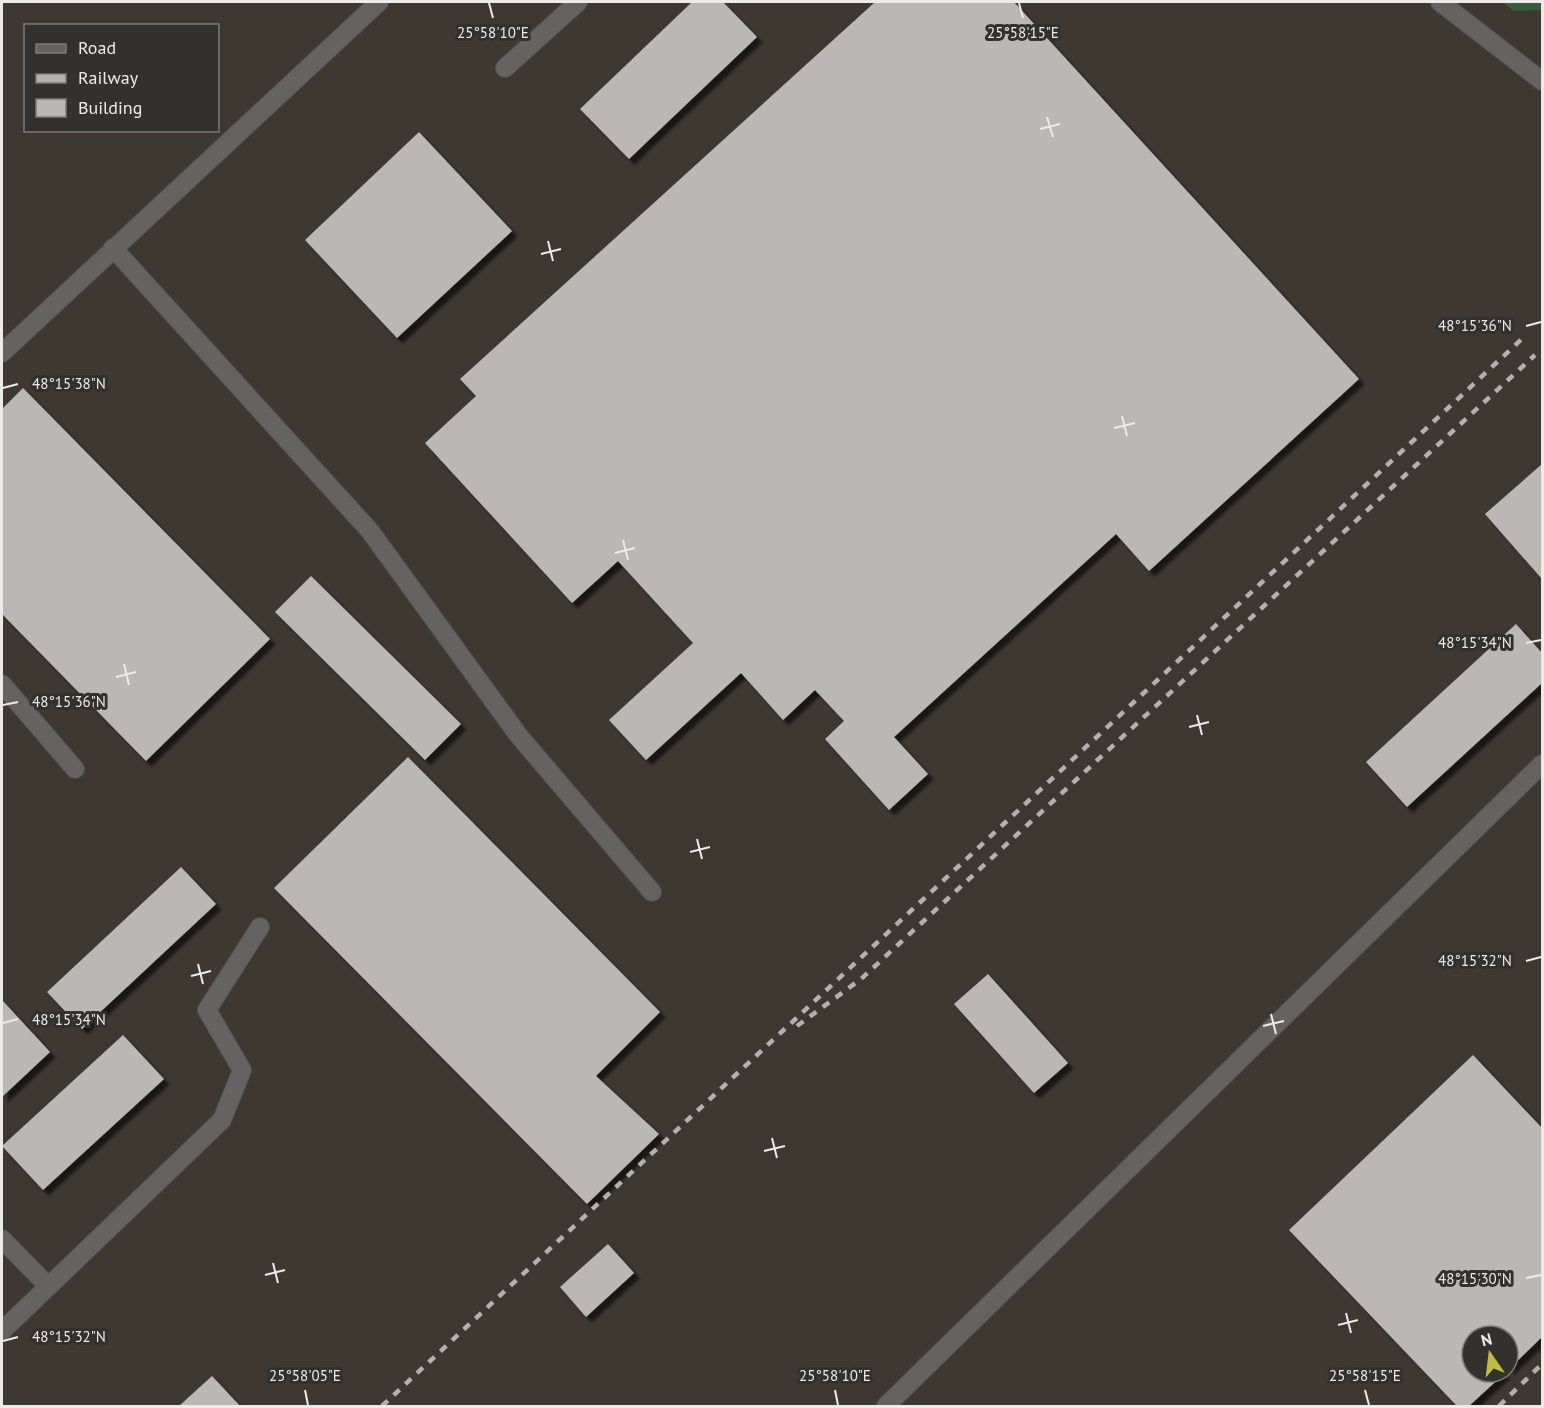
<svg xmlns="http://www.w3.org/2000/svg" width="1544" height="1408" font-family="'PT Sans',sans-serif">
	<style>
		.built { fill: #3f3831; fill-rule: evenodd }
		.green { fill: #375d3e }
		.building { fill: #bab7b4; filter: url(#shadow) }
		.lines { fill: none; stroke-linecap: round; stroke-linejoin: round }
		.minor-casing { stroke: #514f4c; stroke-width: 20 }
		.minor { stroke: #656362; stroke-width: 18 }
		.rail { stroke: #b3b1af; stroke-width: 4.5; stroke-dasharray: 8 8; stroke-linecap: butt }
		.ticks { fill: none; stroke: #ecebe9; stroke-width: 2 }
		.ticks-label { font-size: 15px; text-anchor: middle; fill: #ecebe9; stroke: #33312e; stroke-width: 6; stroke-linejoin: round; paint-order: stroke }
	</style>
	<defs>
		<filter id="shadow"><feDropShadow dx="5.5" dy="5.5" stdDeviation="1.5" flood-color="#0009"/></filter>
	</defs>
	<rect width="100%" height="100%" fill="#33312e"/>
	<path class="built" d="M2,2H1502L1514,11L1542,10V1406H2ZM26,26H218V130H26ZM1472,1336H1508V1372H1472Z"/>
	<path class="green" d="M1502,2H1542V10L1514,11Z"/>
	<path class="building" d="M692,2H723L757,37L629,159L580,109Z
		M875,2H1014L1359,379L1149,571L1116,534L894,737L928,774L889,810L825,739L844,721L815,690L783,720L741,673L646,760L609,720L693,643L618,561L572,603L425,443L476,396L460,379Z
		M419,132L512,231L397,338L305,240Z
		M23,388L270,639L146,761L2,614V409Z
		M1542,464V579L1485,514Z
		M311,576L461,724L425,760L275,612Z
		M1516,624L1542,653V683L1407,807L1366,762Z
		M408,757L660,1012L596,1076L659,1134L587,1204L274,888Z
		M181,867L216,904L82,1029L47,992Z
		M988,974L1068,1063L1034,1093L954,1004Z
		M2,1000L50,1052L2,1097Z
		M123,1035L164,1079L43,1190L2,1146Z
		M1473,1055L1542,1128V1337L1508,1370V1336H1472V1372H1506L1469,1406H1457L1289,1230Z
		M608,1244L634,1273L586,1317L560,1287Z
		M212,1376L240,1406H179Z"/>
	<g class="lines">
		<g class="minor-casing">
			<path id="minor" d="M1440,2L1542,81
				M505,68L578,2
				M113,248L370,531L519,736L652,892
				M2,353L379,2
				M2,684L75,769
				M2,1239L48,1286
				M2,1331L222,1120L242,1070L207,1010L260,927
				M886,1406L1542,764"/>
		</g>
		<use href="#minor" class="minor"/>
		<path class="rail" d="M797,1026L861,979L1535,355
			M382,1406L1525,336
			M1499,1406L1542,1364"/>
	</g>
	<path class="ticks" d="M489,3L493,18M1019,3L1023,18M1047,117L1053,137M1040,129L1060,124M548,241L553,261M541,254L561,249M1526,326L1541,322M3,388L18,384M1122,416L1127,436M1114,428L1135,423M623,540L628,560M615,553L635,548M1526,643L1541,640M124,664L129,685M116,677L136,672M3,705L18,702M1197,715L1202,735M1189,727L1209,722M697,839L702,859M690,852L710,847M1526,961L1541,957M198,964L203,984M191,976L211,971M1271,1014L1276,1034M3,1023L18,1019M1263,1026L1284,1021M772,1138L777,1158M764,1151L785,1146M273,1263L278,1283M265,1275L285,1270M1526,1278L1541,1275M1346,1313L1351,1333M1338,1325L1358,1320M3,1341L18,1337M305,1390L308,1405M835,1390L838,1405M1365,1390L1369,1405"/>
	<g class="ticks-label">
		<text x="493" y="38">25°58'10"E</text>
		<text x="1023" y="38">25°58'15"E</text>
		<text x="1475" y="331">48°15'36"N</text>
		<text x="69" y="389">48°15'38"N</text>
		<text x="1475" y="648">48°15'34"N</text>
		<text x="69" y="707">48°15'36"N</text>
		<text x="1475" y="966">48°15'32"N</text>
		<text x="69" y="1025">48°15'34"N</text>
		<text x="1475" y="1284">48°15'30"N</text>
		<text x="69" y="1342">48°15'32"N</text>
		<text x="305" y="1381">25°58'05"E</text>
		<text x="835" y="1381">25°58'10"E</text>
		<text x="1365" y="1381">25°58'15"E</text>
	</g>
	<rect width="1544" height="1408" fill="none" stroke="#ecebe9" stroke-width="6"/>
	<rect x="24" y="24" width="195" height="108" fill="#33312e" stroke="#7d7b79" stroke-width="1.5"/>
	<rect x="36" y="44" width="30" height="9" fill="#656362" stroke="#7d7b79" stroke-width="1.5"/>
	<text x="78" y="54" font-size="18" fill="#ecebe9">Road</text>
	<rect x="36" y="74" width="30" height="9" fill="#b3b1af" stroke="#7d7b79" stroke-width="1.5"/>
	<text x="78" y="84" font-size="18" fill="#ecebe9">Railway</text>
	<rect x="36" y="99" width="30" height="18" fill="#bab7b4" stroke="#7d7b79" stroke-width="1.5"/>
	<text x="78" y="114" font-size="18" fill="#ecebe9">Building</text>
	<g transform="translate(1490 1354) rotate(346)"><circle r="28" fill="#33312e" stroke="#7d7b79" stroke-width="1.5"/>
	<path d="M0-4.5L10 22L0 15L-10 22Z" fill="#c3bd3f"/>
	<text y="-9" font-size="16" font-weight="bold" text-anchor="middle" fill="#ecebe9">N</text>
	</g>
</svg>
